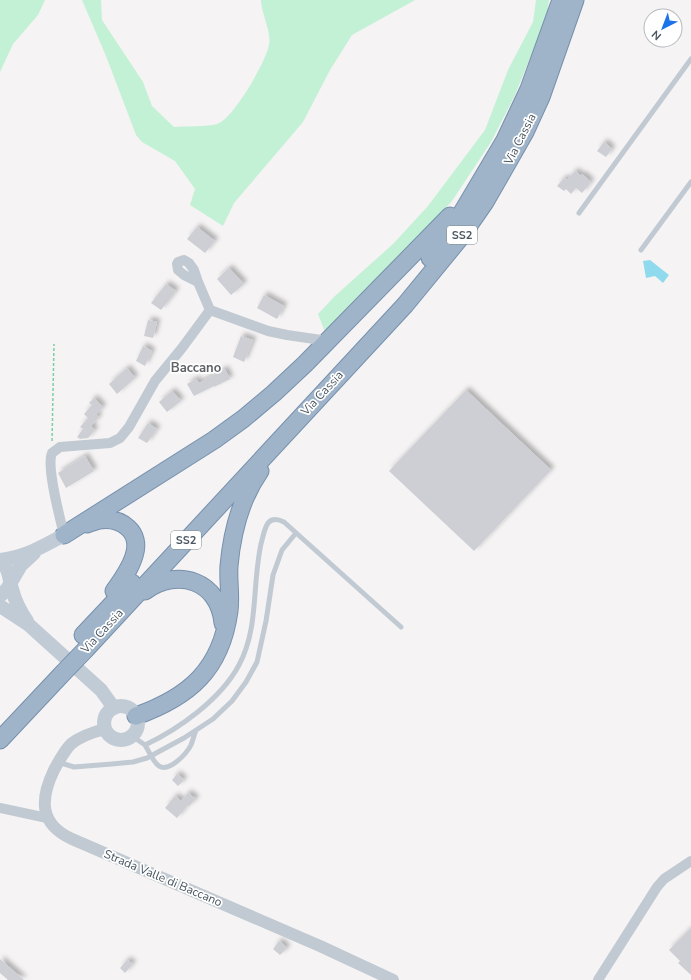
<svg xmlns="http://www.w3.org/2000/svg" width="691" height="980" font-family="'Nunito Sans',sans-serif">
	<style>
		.green { fill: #c3f1d5 }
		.water { fill: #90daee }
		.building { fill: #cdcfd5; filter: url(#shadow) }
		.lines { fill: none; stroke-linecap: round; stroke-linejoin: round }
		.trunk-casing { stroke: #7690ad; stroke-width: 19 }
		.path { stroke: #7ad0a6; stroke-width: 1.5; stroke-dasharray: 3 2; stroke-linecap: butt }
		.service { stroke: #c1cad2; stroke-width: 5 }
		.minor { stroke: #c1cad2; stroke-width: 10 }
		.tertiary { stroke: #c1cad2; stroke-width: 12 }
		.secondary { stroke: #c1cbd6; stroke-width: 14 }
		.trunk { stroke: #9fb4c9; stroke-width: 17 }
		.trunk-bridge-casing { stroke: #7690ad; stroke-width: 19; stroke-linecap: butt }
		.trunk-bridge { stroke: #9fb4c9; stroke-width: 17 }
		.labels { text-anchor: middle; stroke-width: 3.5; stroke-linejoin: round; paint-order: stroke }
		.shield { fill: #fff; stroke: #808990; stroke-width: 1 }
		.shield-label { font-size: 11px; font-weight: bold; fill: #4a5661 }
		.street-label { font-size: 12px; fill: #4a5661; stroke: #fff }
		.neighbourhood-label { font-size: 13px; font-weight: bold; fill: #5f6368; stroke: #fff }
	</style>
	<defs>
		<filter id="shadow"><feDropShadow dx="3.5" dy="-3.5" stdDeviation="2" flood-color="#0004"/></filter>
	</defs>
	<rect width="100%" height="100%" fill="#f5f3f3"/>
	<path class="green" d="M0,0H45L38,15L13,44L0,72Z
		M82,0H101L102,20L143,82L152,106L174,127C186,126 206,127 217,124C233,119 266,62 269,45C272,33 261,13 261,0H415L352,35L330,70L303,122L234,203L223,226L190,205L195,189L175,161L142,142L136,135L106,56Z
		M536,0H549L547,16L515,95L491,142L452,201L420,237L325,332L318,314L335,296L393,244L428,206L485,130L508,70L533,22Z"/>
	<path class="water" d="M650,260L669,275L663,283L655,276L646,278L643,261Z"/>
	<path class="building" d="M604,142L612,149L606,157L597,151Z
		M575,171L581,176L582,174L591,182L582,193L576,188L571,194L566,189L564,191L557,186L564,178L567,180Z
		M197,227L215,241L205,253L187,239Z
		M229,268L244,284L231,295L217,279Z
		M166,284L176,291L161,310L151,303Z
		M264,295L284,306L277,319L257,308Z
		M148,320L157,322L153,338L144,336Z
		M241,336L253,340L244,362L233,357Z
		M143,346L152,351L145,366L136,361Z
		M127,368L135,378L117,394L109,384Z
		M225,369L230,379L214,387V386L194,396L187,384L196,379L199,383Z
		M466,390L551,470L474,551L389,471Z
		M172,391L181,401L167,412L159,402Z
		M94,398L103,407L96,415L99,417L91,426L95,430L88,438L80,439L77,437L83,429L80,427L88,418L84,414L92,405L89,403Z
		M148,423L157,429L147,443L138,438Z
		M85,456L94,471L66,488L58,473Z
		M177,774L184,780L178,786L172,780Z
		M188,793L196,799L189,806L188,805L177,818L165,808L175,796L181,801Z
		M691,928V975L678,963L680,961L669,950Z
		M279,941L287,948L280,955L273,949Z
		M0,959L24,980H8L0,973Z
		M127,960L133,964L125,973L120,968Z"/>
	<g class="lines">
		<g class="trunk-casing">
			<path id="trunk" d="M430,258L457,221L505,140L529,89L561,0
				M87,524C90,523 95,521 99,520C122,517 142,532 134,556C130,569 122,580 114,591
				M64,535L214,440L243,419L274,393L305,364L450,216
				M145,591C178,567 219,581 223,623
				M83,635L132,583
				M86,649L405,305L460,238L485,202L525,132L541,97L575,0
				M136,716C189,697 221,670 229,611C231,596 228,581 229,566C232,532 241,498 260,471
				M0,740L62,674"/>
		</g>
		<path class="path" d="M52,441L54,344"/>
		<path class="service" d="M579,213L691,59
			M641,250L691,182
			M196,730C194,735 193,740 191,745C187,753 169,773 159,766C153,762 149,751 145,745C179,729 221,699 239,665C259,628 252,584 261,544C263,537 264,529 268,523C272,518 278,519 284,522L401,627
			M132,736L145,745
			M58,762L74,767L112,764L133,762L147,758L184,738L213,719L232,701L246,682L257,662L266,621L273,575L282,550L296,533"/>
		<path class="minor" d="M198,282L184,275L178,270L177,264L178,262L184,260L189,263L194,270L198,282L210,310
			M64,535C60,518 46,466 52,453L60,447L110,443L120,438L129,427L155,381L182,348L210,310L268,331L287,335L328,341
			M0,808L47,818
			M598,980L657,887L664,879L691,861"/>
		<path class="tertiary" d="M105,729C93,732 81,736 71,744C64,751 59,761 54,770C40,799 39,824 72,839L320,946L393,980"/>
		<path class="secondary" d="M0,560C25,557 42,547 64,535
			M0,561C11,571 8,577 12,589C15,601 20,611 27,621
			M0,596L7,589L21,565L34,553
			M0,606L29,625L101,690L114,708
			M104 723a17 17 0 1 1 34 0a17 17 0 1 1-34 0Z"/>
		<use href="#trunk" class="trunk"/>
		<g class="trunk-bridge-casing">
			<path id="trunk-bridge" d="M62,674L86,649"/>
		</g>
		<use href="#trunk-bridge" class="trunk-bridge"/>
	</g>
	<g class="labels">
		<g class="shield">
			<rect x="447" y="226" width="30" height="18" rx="3"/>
			<rect x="171" y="531" width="30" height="18" rx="3"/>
		</g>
		<g class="shield-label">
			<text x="462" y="239">SS2</text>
			<text x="186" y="544">SS2</text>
		</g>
		<g class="street-label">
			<text transform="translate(520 139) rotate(-63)" y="4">Via Cassia</text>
			<text transform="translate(322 393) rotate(-47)" y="4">Via Cassia</text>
			<text transform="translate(102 631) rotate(-47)" y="4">Via Cassia</text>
			<text transform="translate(163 878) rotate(23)" y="4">Strada Valle di Baccano</text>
		</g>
		<g class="neighbourhood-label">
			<text x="196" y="372">Baccano</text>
		</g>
	</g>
	<g transform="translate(663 28) rotate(222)"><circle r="19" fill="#ffffff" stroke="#b7bbc0"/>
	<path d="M0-3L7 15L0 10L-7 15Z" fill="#1a73e8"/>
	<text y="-6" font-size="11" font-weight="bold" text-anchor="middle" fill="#4a5661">N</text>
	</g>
</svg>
